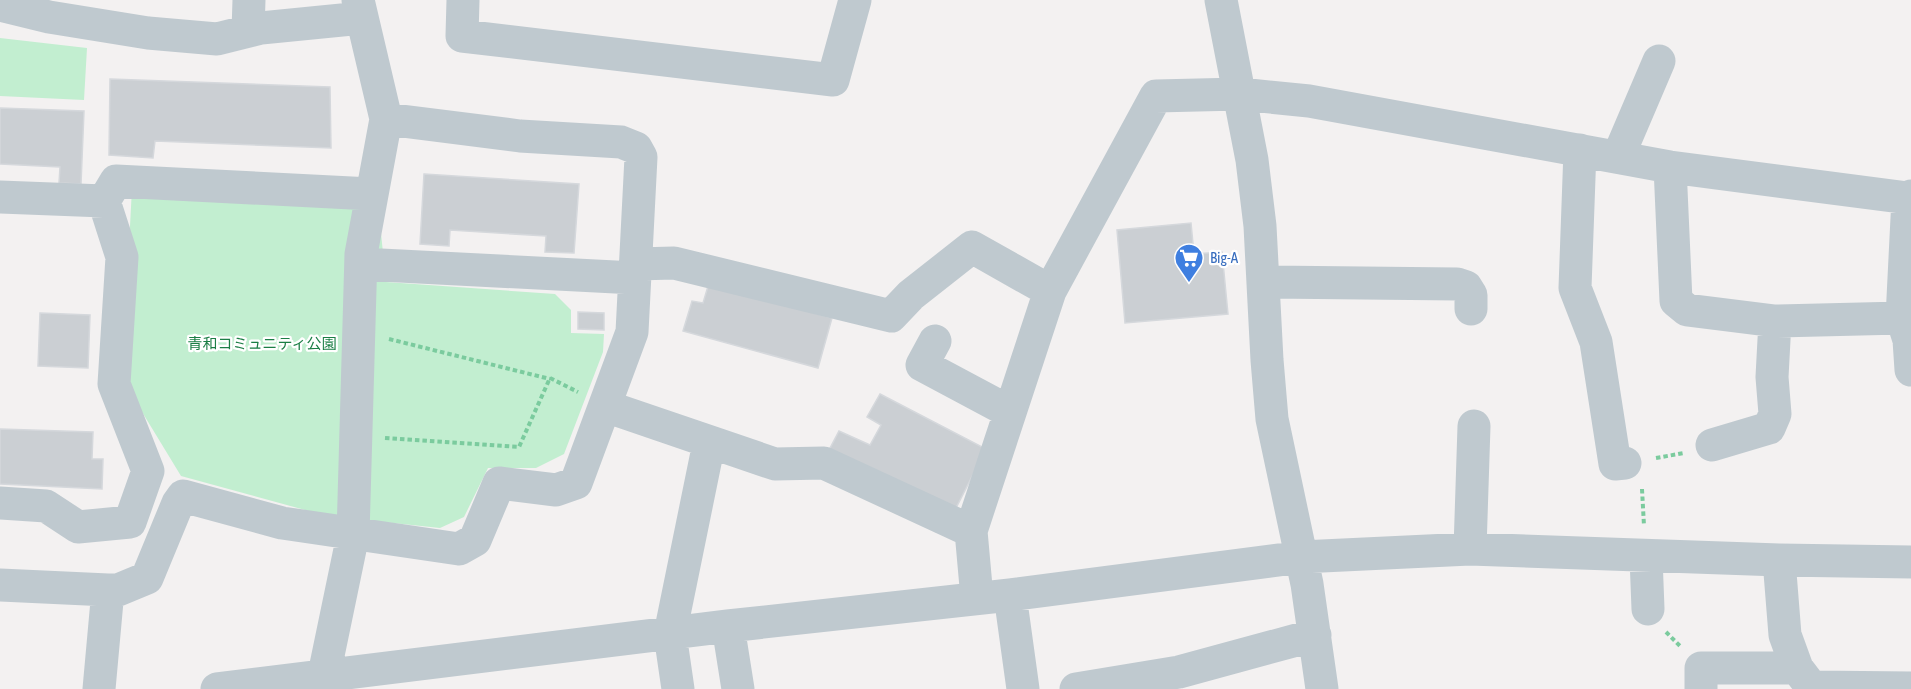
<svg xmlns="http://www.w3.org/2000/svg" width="1911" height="689" font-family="'Asap Condensed','Noto Sans JP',sans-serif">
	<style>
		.green { fill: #c2eed0 }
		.building { fill: #cbcfd3; stroke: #d5d8dc; stroke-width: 1.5 }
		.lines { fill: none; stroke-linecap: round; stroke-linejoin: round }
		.path { stroke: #7bcb9e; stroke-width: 4; stroke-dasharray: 4.5 3; stroke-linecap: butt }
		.minor { stroke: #bfc9cf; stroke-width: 33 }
		.labels { text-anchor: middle; stroke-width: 4.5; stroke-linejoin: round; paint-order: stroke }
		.shop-label { font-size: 15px; fill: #366cbe; stroke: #fff; text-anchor: start }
		.park-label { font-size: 15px; fill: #1b7e45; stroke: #fff }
	</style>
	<rect width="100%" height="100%" fill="#f3f1f1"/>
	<path class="green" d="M0,38L87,48L84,100L0,96Z
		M132,188L378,204L386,282L555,294L571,310V333L604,334L603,352L564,454L536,468H488L464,517L440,528L327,516L181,476L122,379Z"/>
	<path class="building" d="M110,79L330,87L331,148L155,141L153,158L109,155Z
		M0,108L84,111L81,184L59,183L60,167L0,164Z
		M424,174L579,184L574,253L545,252L546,236L450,230L449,246L420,244Z
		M1191,223L1194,254L1222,252L1228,314L1125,323L1117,230Z
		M709,283L832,318L818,368L683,331L692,301L703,303Z
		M578,312L604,313V330L578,329Z
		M40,313L90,315L88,368L38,366Z
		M880,394L986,449L954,512L828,452L839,431L870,445L881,425L867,417Z
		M0,429L93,432L92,459H103L102,489L0,484Z"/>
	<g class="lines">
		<path class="path" d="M389,339L550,379
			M385,438L519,447L550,378L578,392
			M1656,458L1684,453
			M1642,489L1644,526
			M1666,632L1680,646"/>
		<path class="minor" d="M463,0L462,36L833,80L855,0
			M1221,0L1252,160L1260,226L1267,360L1272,419L1307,584L1322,689
			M0,5L49,17L148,33L217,39L261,28L362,18
			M248,31L249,0
			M1580,150L1575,288L1596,342L1615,464L1625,463
			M1618,157L1659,61
			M1670,167L1676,301L1687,310L1775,321L1902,318L1908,198
			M0,197L104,201L116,181L371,194
			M361,264L635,278
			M636,264L674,263L891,316L911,295L972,247L1050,291
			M1264,282L1457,284L1466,287L1471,295V309
			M1902,318L1909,340L1911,370
			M935,341L922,365L1010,412
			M605,406L775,464L824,463L971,531
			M1712,445L1769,428L1775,414L1772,377L1775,321
			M0,503L46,506L78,527L130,522L148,471L114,384L122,257L104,201
			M1470,549L1474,426
			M1646,557L1648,609
			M1779,560L1785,635L1797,668L1813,689
			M0,585L108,590H118L147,578L178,503L183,496L282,523L459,549L475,540L499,483L556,490L576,483L632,332L641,157L636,148L621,142L520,136L386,119L358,0
			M1010,595L1023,689
			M977,598L971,531L1050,291L1156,96L1240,94L1309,101L1670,167L1908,198L1911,196
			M728,626L738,689
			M1813,687L1911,688
			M99,689L108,590
			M217,689L728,626L1010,595L1301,557L1470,549L1779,560L1911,562
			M321,689L353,535L361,254L386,119
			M678,689L670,634L709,443
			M1076,689L1179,672L1315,635
			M1701,689V668H1797"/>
	</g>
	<defs>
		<g id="supermarket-pin" transform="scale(1.5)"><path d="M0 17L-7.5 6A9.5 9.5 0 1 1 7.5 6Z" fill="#3f7fe0" stroke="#fff"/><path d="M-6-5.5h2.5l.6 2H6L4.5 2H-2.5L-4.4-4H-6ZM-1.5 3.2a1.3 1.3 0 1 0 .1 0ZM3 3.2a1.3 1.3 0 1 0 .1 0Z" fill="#fff"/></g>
	</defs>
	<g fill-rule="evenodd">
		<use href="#supermarket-pin" x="1189" y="258"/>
	</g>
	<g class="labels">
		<g class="shop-label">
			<text x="1210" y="263">Big-A</text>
		</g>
		<g class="park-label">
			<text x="262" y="349">青和コミュニティ公園</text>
		</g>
	</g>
</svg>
